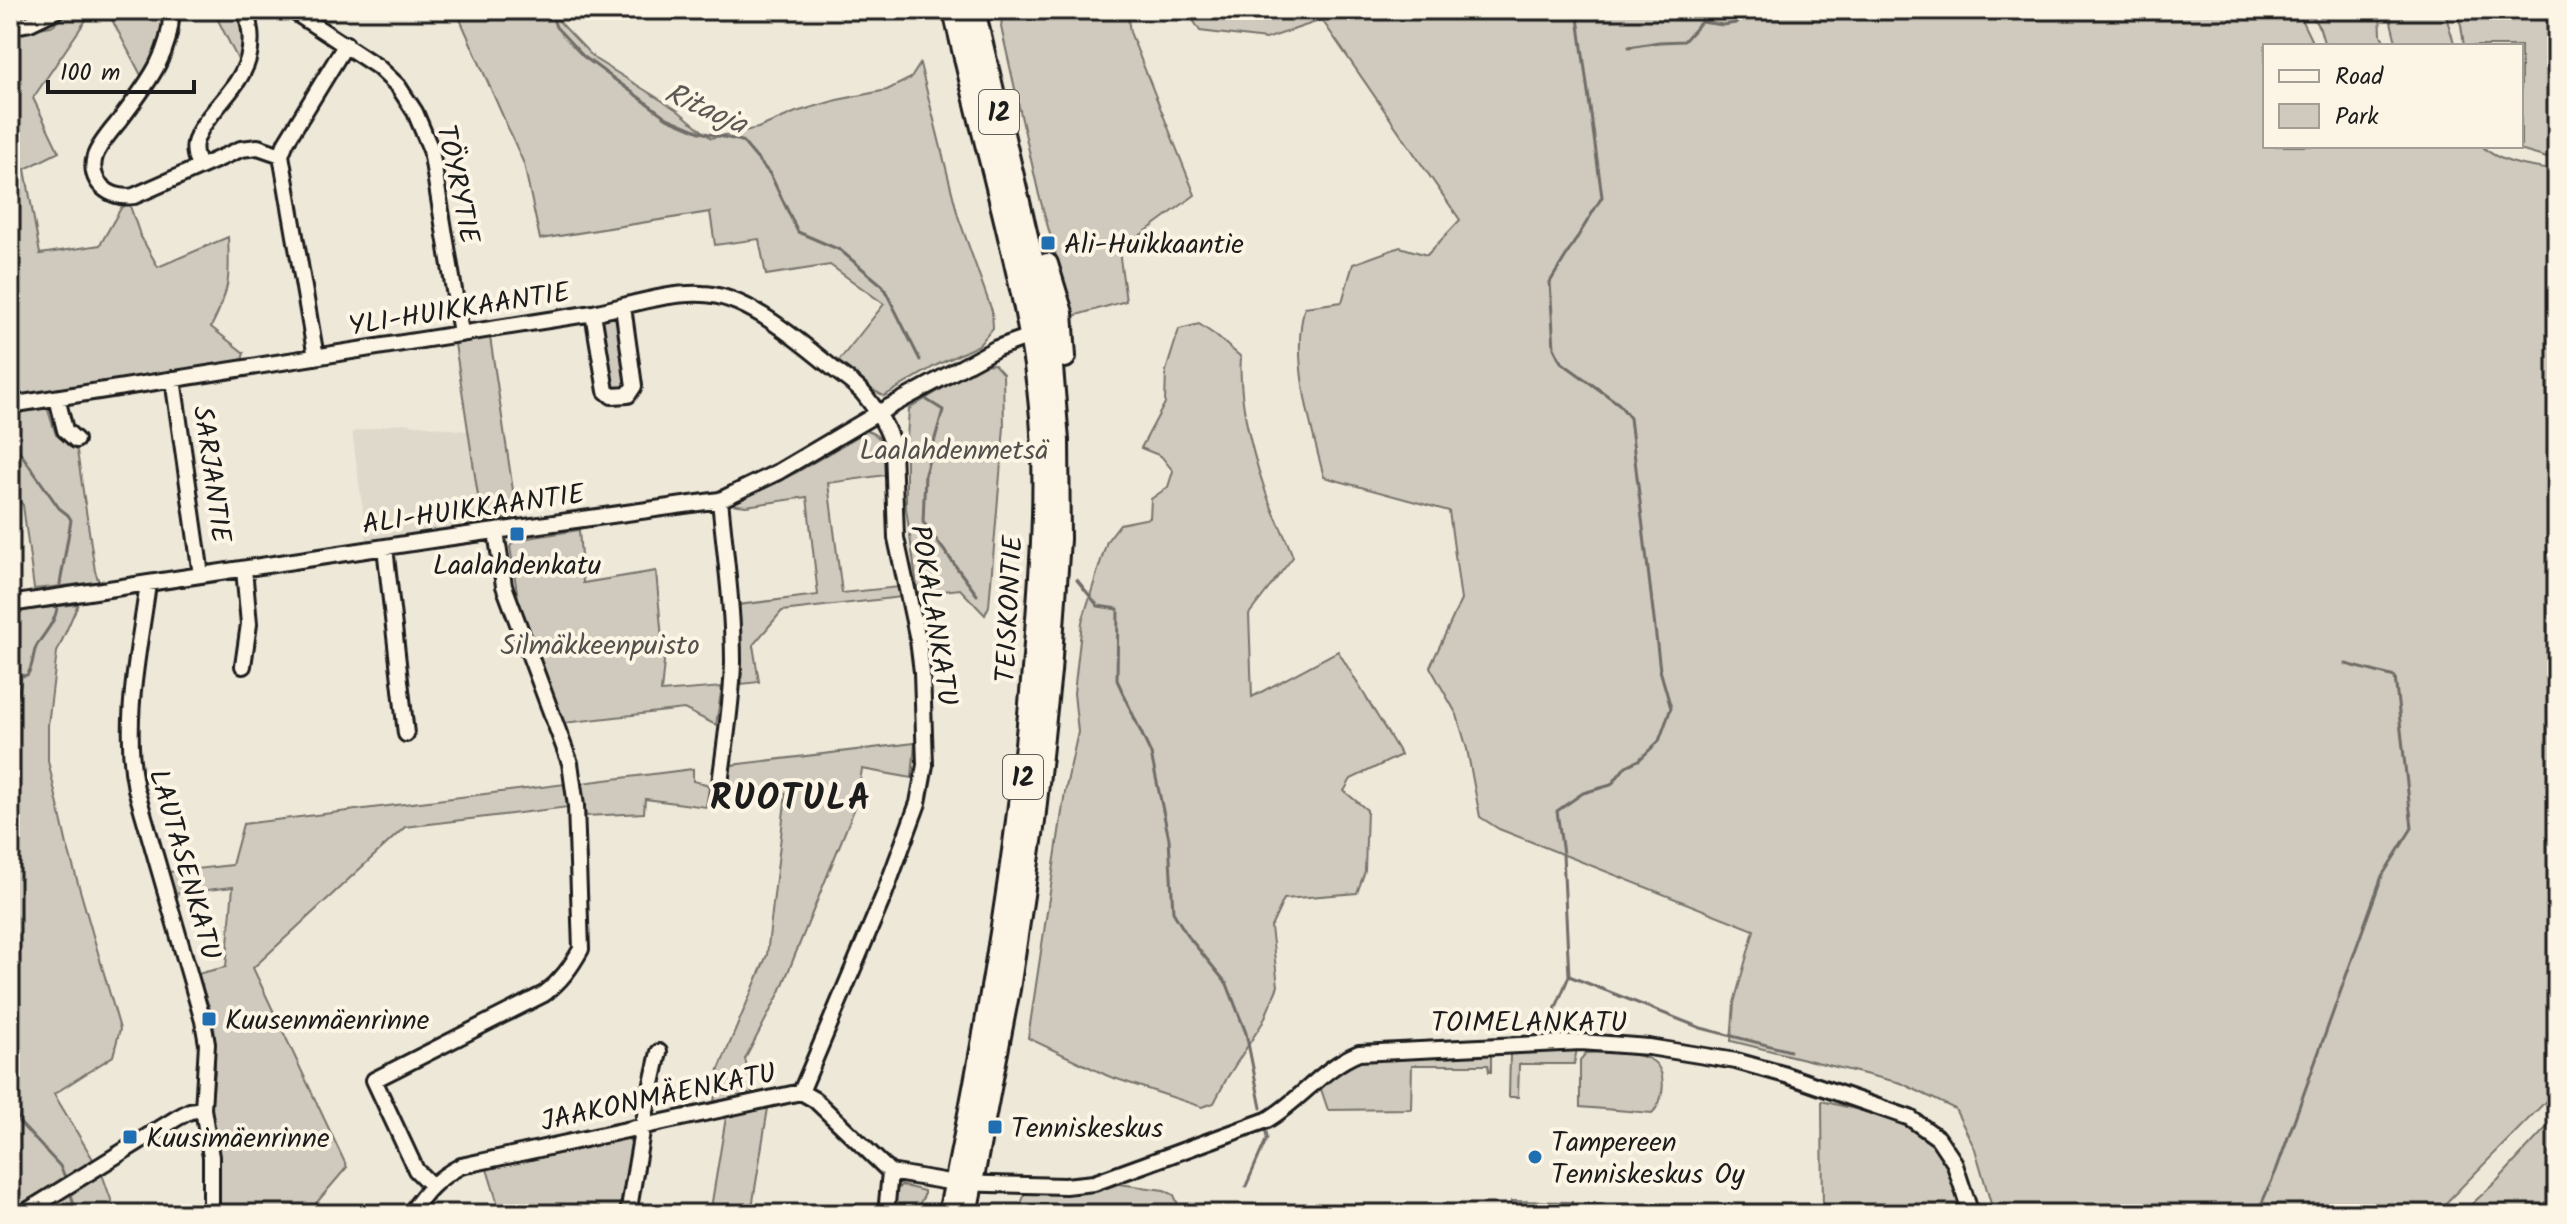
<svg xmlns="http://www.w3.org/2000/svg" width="2567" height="1224" font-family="Kalam,sans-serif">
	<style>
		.built { fill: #ded9cb }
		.green { fill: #cfcabd; stroke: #76736c; stroke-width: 2 }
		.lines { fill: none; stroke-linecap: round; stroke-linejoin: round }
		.stream { stroke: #6f6c67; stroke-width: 3 }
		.minor-casing { stroke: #1c1c1c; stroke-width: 20 }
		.highway-casing { stroke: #1c1c1c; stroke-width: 26 }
		.minor { stroke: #fcf5e5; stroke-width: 14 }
		.highway { stroke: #fcf5e5; stroke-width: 20 }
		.poi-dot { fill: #1f6fb2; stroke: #fcf5e5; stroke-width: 3 }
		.labels { text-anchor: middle; stroke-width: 8; stroke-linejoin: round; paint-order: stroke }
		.shield { fill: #fcf5e5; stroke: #5f5d58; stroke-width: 2 }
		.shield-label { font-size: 26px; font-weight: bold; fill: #1c1c1c }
		.street-label { font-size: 28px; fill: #1c1c1c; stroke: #fcf5e5 }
		.poi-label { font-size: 28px; fill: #1c1c1c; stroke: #fcf5e5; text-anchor: start }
		.park-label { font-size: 28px; fill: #52504c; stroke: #fcf5e5 }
		.water-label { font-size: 30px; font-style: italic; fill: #5b5854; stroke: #fcf5e5 }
		.district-label { font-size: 36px; font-weight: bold; letter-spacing: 2px; fill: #1c1c1c; stroke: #fcf5e5 }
	</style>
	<rect width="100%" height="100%" fill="#eee8d9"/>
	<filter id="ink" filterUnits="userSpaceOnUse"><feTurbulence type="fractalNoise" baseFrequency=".0125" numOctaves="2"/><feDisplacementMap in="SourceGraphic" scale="16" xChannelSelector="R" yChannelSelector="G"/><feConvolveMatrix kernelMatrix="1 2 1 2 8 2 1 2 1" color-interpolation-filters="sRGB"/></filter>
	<g filter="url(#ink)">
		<path class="built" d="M402,423L468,431L482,522L367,540L352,432Z"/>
		<path class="green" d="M76,10H168L165,36L143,79L109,14L88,17L33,98L59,152L25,169L40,254L100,245L121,208L129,203L140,235L158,267L228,237C230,278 230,290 211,327L244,353L241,364L10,398V33L51,26Z
			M213,10H243L247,48L239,62Z
			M456,10H553L555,17L595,59L677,110L711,138L758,128L796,112L837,100L887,90L911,78L920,64L958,216L992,311L993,328L979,345L935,366L884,396L868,387L838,362L884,304L830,265L766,275L759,239L715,245L710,212L540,239L524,164Z
			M1003,10H1127L1130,32L1195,195L1119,251L1126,301L1073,316L1039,195L1001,27Z
			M1187,10H2292L2301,19L2314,46H2265V146H2482C2499,164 2534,167 2557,171V1090L2435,1214H1994L1975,1149L1955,1109L1901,1083L1731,1041L1734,1003L1754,930L1499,829L1480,817L1467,749L1457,715L1430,667L1461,600L1449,511L1324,477C1311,428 1290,356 1305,307L1342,302L1353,264L1400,247L1427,255L1460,220L1322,20L1266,39L1200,31Z
			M2308,10H2380L2381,35L2387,46H2325L2320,29Z
			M2444,10L2455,46H2397L2391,22L2392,14L2412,10Z
			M2455,10H2557V161L2506,146H2521V46H2464L2461,25Z
			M614,314L618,315L629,389L613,392L601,317Z
			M1199,324L1215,335L1241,357C1238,397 1251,449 1264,487C1271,511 1285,533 1293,557L1249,614L1252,697L1338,651L1401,755L1351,779L1344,791L1367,810L1365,871L1357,893L1284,899L1271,927L1278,986L1263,1022L1227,1078L1214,1103L1202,1107L1108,1076L1028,1038L1065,792L1078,732L1074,693L1082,622L1107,541L1120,524L1150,518L1151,499L1168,487L1173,471L1161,456L1141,448L1165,403L1166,371L1179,329Z
			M490,337L517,517L482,522L455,344Z
			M994,364L1003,374L1004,427L989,606L985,615L960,589L918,594L906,508V452L909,409L981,365Z
			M46,404L56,435L77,451L95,571L99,582L34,589L23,505L10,492V413Z
			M867,431C888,437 886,456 886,475L828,483L842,593L899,587L902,597L782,611L753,645L759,682L742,684L738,605L818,595L807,497L746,506L730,504L797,472Z
			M579,530L583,583L656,571L664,662L661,692L722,687L716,725L684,709L564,723L520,611L510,547L515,540Z
			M78,604L57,652L48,725V761L67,845L120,1029L113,1056L54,1094L94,1161L10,1210L14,1166L10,1162V612Z
			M915,743L912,778L862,769L856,805L780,992L745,1059L753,1094L714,1102L719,1069L767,955L786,793L729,785L731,765Z
			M693,769V781L706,784L709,788L706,807L645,799L644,813L586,816L581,783Z
			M565,784L569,807L405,827L253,968L347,1167L307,1214H218V1154L211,1103L215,1073V1035L212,1014L197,974L226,967L233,887L174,894L168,872L232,865L243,824Z
			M1577,1049L1574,1064H1519L1518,1097H1509L1510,1054Z
			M1612,1052C1622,1054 1642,1054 1651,1060C1668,1070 1665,1102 1652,1113L1580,1107V1060L1586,1053Z
			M1489,1053L1491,1055V1072H1489L1488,1065H1412L1411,1109L1328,1110L1320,1086L1355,1060Z
			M1822,1101C1852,1109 1914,1120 1934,1140C1953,1158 1959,1191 1967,1214H1823Z
			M768,1108L751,1214H710L726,1117Z
			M2557,1116V1214H2461L2498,1180Z
			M621,1138L629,1139L633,1147L622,1214H501L487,1169Z
			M101,1171L116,1214H52V1207L60,1199Z
			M1111,1183L1164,1190L1174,1195L1182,1214H1017L1026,1191L1080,1192Z
			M901,1185L924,1191V1196L913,1214H895L896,1191Z
			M1512,1201L1572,1202V1214H1512Z"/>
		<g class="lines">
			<path class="stream" d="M550,10L556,27L583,56L667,118L700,132L742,141L770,174L798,232L840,250L883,286L920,360
				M1629,47L1659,42L1684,41L1701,22L1723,25L1736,23L1744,10
				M10,52L13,38
				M927,400L943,410L925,474L923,522L977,595
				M10,438L59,508L68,515L71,520L60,584
				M1077,580L1098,606L1118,609L1117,680L1151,754L1169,839L1173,912L1187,935L1227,984L1246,1033L1261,1108
				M10,703C18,700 21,685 21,676L27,675C34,666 32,654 37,645C44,633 57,621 57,605
				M10,714V723
				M10,915C14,931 22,948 10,962
				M1569,976L1701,1028L1790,1051
				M1544,1036L1569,976L1563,854L1557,811L1583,793L1611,785L1626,766L1639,760L1659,741L1671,708L1660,670L1630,418L1619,404L1561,362L1554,348L1550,282L1602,197L1577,10
				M10,1045L17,1065L13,1102L19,1122L60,1166L65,1177
				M1246,1186L1267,1138L1265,1126
				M71,1194L76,1214
				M2257,1214L2276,1171L2382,876L2412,828L2395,677L2346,664"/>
			<g class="minor-casing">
				<path id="minor" d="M171,10C173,53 144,88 120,120C111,131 100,143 95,156C87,182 110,200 134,196L241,149L258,147L281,155
					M291,10L378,67L398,86L415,112L431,150L461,333
					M10,27L30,23L57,10
					M199,167C196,159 193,151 195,143C201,117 239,91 248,59C253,42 250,27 246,10
					M593,313L606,391L612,396L628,395L634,386L623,307
					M316,357L281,155L286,142L346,44
					M173,379L201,575
					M57,398L65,430L76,440
					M10,405L593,313C628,306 667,292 703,294C747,295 797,340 830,366C841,375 854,383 863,393C876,409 888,427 893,447L896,538L918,640L922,672L925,765L918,803L884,895L801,1092
					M385,547L406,734
					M148,584C139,651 122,722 136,789L203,1021L207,1044L203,1109L211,1157V1214
					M10,604L438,539L720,500L778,472L878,413L997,348L1036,334
					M243,666L249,624L244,569
					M719,792C724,749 732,705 733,662C733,608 725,553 720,500
					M431,1185L416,1170L374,1080L544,994C561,981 571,967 581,949L576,806L570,763L504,586L496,531
					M22,1214L177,1118L190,1111L203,1109
					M410,1214C426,1191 436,1179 461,1166L801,1092L815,1100L890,1172L955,1183L1065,1186L1094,1183L1267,1120C1300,1101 1323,1067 1359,1053L1581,1042L1649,1047L1736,1061L1786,1075L1910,1118L1938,1138L1954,1162L1971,1214
					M628,1214L644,1120L659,1052
					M886,1214L890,1172"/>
			</g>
			<g class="highway-casing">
				<path id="highway" d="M1047,264L1062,313L1065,357
					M949,1214C988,1026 1021,836 1035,644C1041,570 1047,492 1041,417C1034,333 1013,253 993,171C979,117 966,64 954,10
					M966,1214L1009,989L1034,821L1050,671L1059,539L1058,441L1049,330L974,10"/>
			</g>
			<use href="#minor" class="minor"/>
			<use href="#highway" class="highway"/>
		</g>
	</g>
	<g class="poi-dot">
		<rect x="1040" y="235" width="16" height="16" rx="4"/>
		<rect x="509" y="526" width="16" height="16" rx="4"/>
		<rect x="201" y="1011" width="16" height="16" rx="4"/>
		<rect x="987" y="1119" width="16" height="16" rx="4"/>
		<rect x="122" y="1129" width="16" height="16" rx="4"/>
		<circle cx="1535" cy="1157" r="8"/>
	</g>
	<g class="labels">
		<g class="shield">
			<rect x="979" y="90" width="40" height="44" rx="6"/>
			<rect x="1003" y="755" width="40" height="44" rx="6"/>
		</g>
		<g class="shield-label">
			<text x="999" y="121">12</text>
			<text x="1023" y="786">12</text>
		</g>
		<g class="street-label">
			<text transform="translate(459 184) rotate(78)" y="10">TÖYRYTIE</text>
			<text transform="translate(459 308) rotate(-9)" y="10">YLI-HUIKKAANTIE</text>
			<text transform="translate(213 474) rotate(82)" y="10">SARJANTIE</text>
			<text transform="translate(473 508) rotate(-8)" y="10">ALI-HUIKKAANTIE</text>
			<text transform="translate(1008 609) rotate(-87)" y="10">TEISKONTIE</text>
			<text transform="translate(935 615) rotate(81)" y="10">POKALANKATU</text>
			<text transform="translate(186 864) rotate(74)" y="10">LAUTASENKATU</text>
			<text x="1529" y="1031">TOIMELANKATU</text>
			<text transform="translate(658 1096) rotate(-12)" y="10">JAAKONMÄENKATU</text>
		</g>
		<g class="poi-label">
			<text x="1064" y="253">Ali-Huikkaantie</text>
			<text x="517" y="574" text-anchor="middle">Laalahdenkatu</text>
			<text x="225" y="1029">Kuusenmäenrinne</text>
			<text x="1011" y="1137">Tenniskeskus</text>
			<text x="146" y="1147">Kuusimäenrinne</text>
			<text x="1551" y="1151">Tampereen<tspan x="1551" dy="32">Tenniskeskus Oy</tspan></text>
		</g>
		<g class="park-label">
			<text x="954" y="459">Laalahdenmetsä</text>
			<text x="600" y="654">Silmäkkeenpuisto</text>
		</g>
		<g class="water-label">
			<text transform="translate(706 108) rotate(24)" y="10">Ritaoja</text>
		</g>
		<g class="district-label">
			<text x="791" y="809">RUOTULA</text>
		</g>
	</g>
	<rect width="2567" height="1224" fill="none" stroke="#fcf5e5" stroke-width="40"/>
	<rect x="20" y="20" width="2527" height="1184" fill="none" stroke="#1c1c1c" stroke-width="3" filter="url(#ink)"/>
	<rect x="2263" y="44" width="260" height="104" fill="#fcf5e5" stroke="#a29e95" stroke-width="2"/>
	<rect x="2279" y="70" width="40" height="12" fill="#fcf5e5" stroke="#a29e95" stroke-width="2"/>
	<text x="2335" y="84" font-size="24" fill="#1c1c1c">Road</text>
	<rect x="2279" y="104" width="40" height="24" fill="#cfcabd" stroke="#a29e95" stroke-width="2"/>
	<text x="2335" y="124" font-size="24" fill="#1c1c1c">Park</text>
	<path d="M48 80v12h146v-12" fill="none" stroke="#1c1c1c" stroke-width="4"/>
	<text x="60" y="80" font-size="24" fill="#1c1c1c" stroke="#fcf5e5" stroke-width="6" paint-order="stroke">100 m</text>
</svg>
